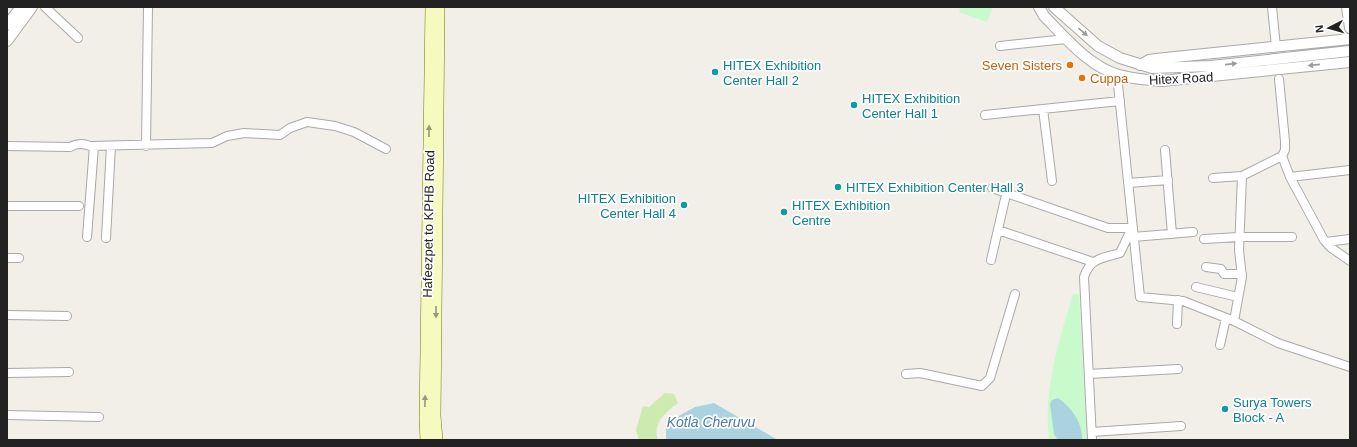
<svg xmlns="http://www.w3.org/2000/svg" width="1357" height="447" font-family="Helvetica,sans-serif">
	<style>
		.grass { fill: #cdebb0 }
		.park { fill: #c8facc }
		.water { fill: #aad3df }
		.lines { fill: none; stroke-linecap: round; stroke-linejoin: round }
		.minor-casing { stroke: #a9a9a9; stroke-width: 10 }
		.tertiary-casing { stroke: #a9a9a9; stroke-width: 12 }
		.secondary-casing { stroke: #707d05; stroke-width: 12 }
		.minor { stroke: #fff; stroke-width: 8 }
		.tertiary { stroke: #fff; stroke-width: 10 }
		.secondary { stroke: #f7fabf; stroke-width: 11 }
		.oneway { fill: #9c9c9c }
		.oneway2 { fill: #979978 }
		.food-dot { fill: #e8710a; stroke: #fff; stroke-width: 1.5 }
		.culture-dot { fill: #0f9aa8; stroke: #fff; stroke-width: 1.5 }
		.labels { text-anchor: middle; stroke-width: 3.5; stroke-linejoin: round; paint-order: stroke }
		.culture-label { font-size: 13px; fill: #0d838f; stroke: #fff; text-anchor: start }
		.food-label { font-size: 13px; fill: #c56008; stroke: #fff; text-anchor: end }
		.street-label { font-size: 13px; fill: #222; stroke: #fff }
		.water-label { font-size: 14px; font-style: italic; fill: #4a7aab; stroke: #fff }
	</style>
	<rect width="100%" height="100%" fill="#f2efe9"/>
	<path class="grass" d="M665,393L674,394L678,403C666,412 652,423 658,440H639L636,430L643,406L649,407Z"/>
	<path class="park" d="M960,7H993L987,22L959,12Z
		M1073,294H1079L1087,440H1049C1043,391 1059,340 1073,294Z"/>
	<path class="water" d="M1058,398C1072,408 1083,423 1082,440H1058L1054,434L1050,404L1052,400Z
		M714,403L778,440H666V423L695,407Z"/>
	<g class="lines">
		<g class="minor-casing">
			<path id="minor" d="M45,7L78,38
				M1272,7L1276,47
				M1000,46L1066,39
				M1117,75L1140,297L1183,301L1234,321L1278,343L1350,367
				M1043,109L1052,181
				M985,115L1120,101
				M7,146L70,147C77,143 83,143 90,146L212,143L227,136L244,133L280,135L290,128L307,122L335,126L354,132L386,149
				M146,146L148,7
				M1165,150L1172,234
				M1282,156L1290,177L1324,240L1330,247L1350,261
				M1290,177L1350,170
				M1213,178L1242,176L1282,156L1285,150V141L1279,79
				M1128,183L1168,180
				M992,188L1108,228H1132
				M7,206H79
				M998,230L1093,262
				M87,237L94,146
				M1133,237L1193,232
				M106,238L111,146
				M1204,239L1239,237H1292
				M1326,242L1350,239
				M7,258H19
				M991,260L1005,199
				M1206,267L1221,269L1224,274H1242
				M1196,287L1238,297
				M7,315L67,316
				M1234,321L1242,277L1239,250L1242,176
				M1177,324L1178,300
				M1220,345L1226,318
				M7,373L69,372
				M906,374L920,373L982,386L990,378L1015,294
				M1089,374L1178,369
				M7,415L99,417
				M1092,432L1181,426
				M1092,440L1084,277C1090,258 1103,258 1120,253L1131,230"/>
		</g>
		<g class="tertiary-casing">
			<path id="tertiary" d="M1039,7L1044,16C1065,37 1089,67 1119,75C1133,79 1147,80 1162,81L1350,62
				M1054,7L1098,46L1120,58L1152,68L1211,66L1350,51
				M1347,7L1350,28
				M7,25L21,7
				M7,41L32,7
				M1140,65L1149,60L1156,59L1350,39"/>
		</g>
		<g class="secondary-casing">
			<path id="secondary" d="M426,440L425,419L431,7
				M437,440L435,416L439,7"/>
		</g>
		<use href="#minor" class="minor"/>
		<use href="#tertiary" class="tertiary"/>
		<use href="#secondary" class="secondary"/>
	</g>
	<defs><path id="oneway-solid" d="M-6-.8H1V-3.2L6.5 0L1 3.2V.8H-6Z"/></defs>
	<g class="oneway">
		<use href="#oneway-solid" transform="translate(1083 32) rotate(41)"/>
		<use href="#oneway-solid" transform="translate(1231 64) rotate(-6)"/>
		<use href="#oneway-solid" transform="translate(1314 65) rotate(174)"/>
	</g>
	<g class="oneway2">
		<use href="#oneway-solid" transform="translate(429 131) rotate(-89)"/>
		<use href="#oneway-solid" transform="translate(436 312) rotate(90)"/>
		<use href="#oneway-solid" transform="translate(425 401) rotate(-89)"/>
	</g>
	<g class="food-dot">
		<circle cx="1070" cy="65" r="4"/>
		<circle cx="1082" cy="78" r="4"/>
	</g>
	<g class="culture-dot">
		<circle cx="715" cy="72" r="4"/>
		<circle cx="854" cy="105" r="4"/>
		<circle cx="838" cy="187" r="4"/>
		<circle cx="684" cy="205" r="4"/>
		<circle cx="784" cy="212" r="4"/>
		<circle cx="1225" cy="409" r="4"/>
	</g>
	<g class="labels">
		<g class="culture-label">
			<text x="723" y="70">HITEX Exhibition<tspan x="723" dy="15">Center Hall 2</tspan></text>
			<text x="862" y="103">HITEX Exhibition<tspan x="862" dy="15">Center Hall 1</tspan></text>
			<text x="846" y="192">HITEX Exhibition Center Hall 3</text>
			<text x="676" y="203" text-anchor="end">HITEX Exhibition<tspan x="676" dy="15">Center Hall 4</tspan></text>
			<text x="792" y="210">HITEX Exhibition<tspan x="792" dy="15">Centre</tspan></text>
			<text x="1233" y="407">Surya Towers<tspan x="1233" dy="15">Block - A</tspan></text>
		</g>
		<g class="food-label">
			<text x="1062" y="70">Seven Sisters</text>
			<text x="1090" y="83" text-anchor="start">Cuppa</text>
		</g>
		<g class="street-label">
			<text transform="translate(1181 78) rotate(-3)" y="5">Hitex Road</text>
			<text transform="translate(428 224) rotate(-89)" y="5">Hafeezpet to KPHB Road</text>
		</g>
		<g class="water-label">
			<text x="711" y="427">Kotla Cheruvu</text>
		</g>
	</g>
	<rect width="1357" height="447" fill="none" stroke="#222222" stroke-width="16"/>
	<g transform="translate(1329 28) rotate(264)" stroke="#ffffff" stroke-width="3" paint-order="stroke">
	<path d="M0-3L7 15L0 10L-7 15Z" fill="#222222"/>
	<text y="-6" font-size="11" font-weight="bold" text-anchor="middle" fill="#222222">N</text>
	</g>
</svg>
